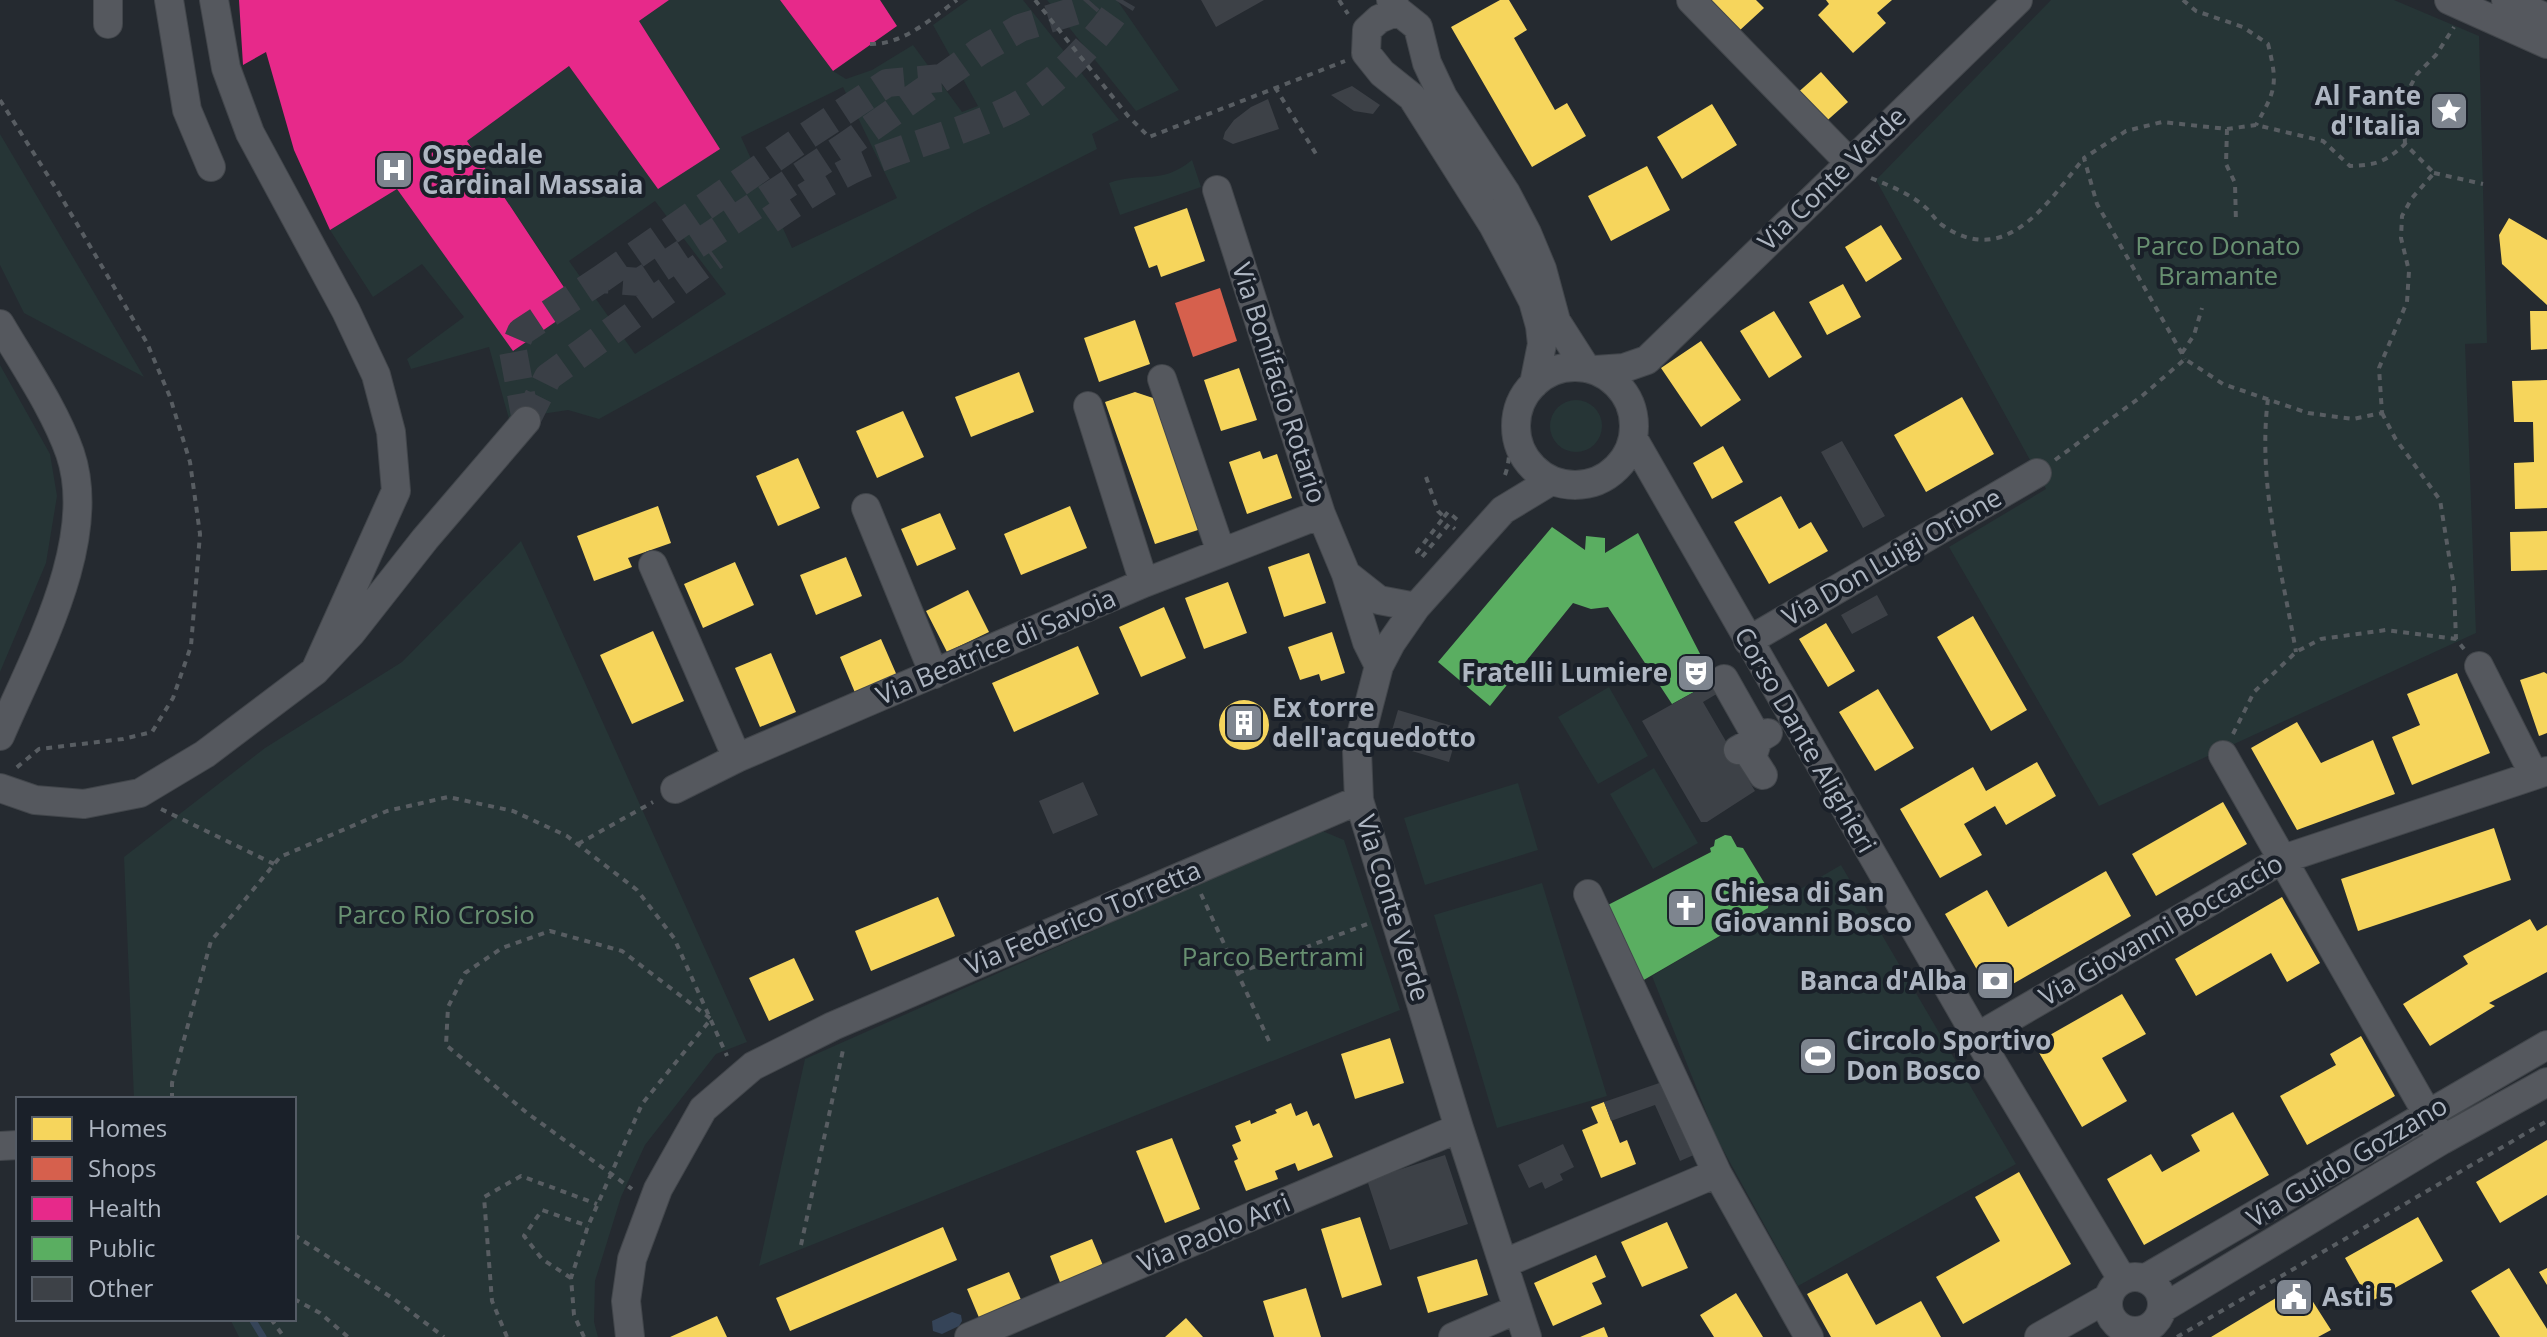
<svg xmlns="http://www.w3.org/2000/svg" width="2547" height="1337" font-family="'Open Sans',sans-serif">
	<style>
		.green { fill: #263536; fill-rule: evenodd }
		.water { fill: #354458 }
		.homes { fill: #f6d55c }
		.shops { fill: #d6604d }
		.health { fill: #e7298a }
		.public { fill: #5aae61 }
		.lines { fill: none; stroke-linecap: round; stroke-linejoin: round }
		.stream { stroke: #354458; stroke-width: 7 }
		.building { fill: #3d4147 }
		.minor-tunnel { stroke: #3a3f46; stroke-width: 28; stroke-dasharray: 28 14; stroke-linecap: butt }
		.minor-casing { stroke: #42464b; stroke-width: 30 }
		.path { stroke: #585d62; stroke-width: 4; stroke-dasharray: 6 6; stroke-linecap: butt }
		.minor { stroke: #55585e; stroke-width: 28 }
		.labels { text-anchor: middle; stroke-width: 8; stroke-linejoin: round; paint-order: stroke }
		.poi-label { font-size: 26px; font-weight: bold; fill: #aeb6c2; stroke: #1a2029; text-anchor: start }
		.street-label { font-size: 26px; fill: #aeb6c2; stroke: #1a2029 }
		.park-label { font-size: 26px; fill: #689071; stroke: #1a2029 }
	</style>
	<rect width="100%" height="100%" fill="#252a30"/>
	<path class="green" d="M669,0H780L833,71L846,79L872,70L913,45L962,112L978,106L933,25L968,0H1023L1119,120L1092,134L1097,149L979,209L599,419L568,410L509,419L489,347L411,369L407,359L464,317L422,264L373,297L330,230L397,189L514,351L577,306L467,141L569,66L720,149L639,21ZM843,87L897,198L792,248L741,137ZM655,201L726,294L635,354L569,261Z
		M1047,0H1117L1179,90L1136,111Z
		M2051,0H2394L2479,36L2487,343L2465,344L2476,633L2099,806L1949,547L2046,489L1876,180Z
		M0,134L144,377L24,313L0,265Z
		M1192,160L1201,187L1120,215L1109,183C1142,171 1160,186 1192,160Z
		M0,365L50,454L57,496L46,563L0,672Z
		M1550 426a26 26 0 1 1 52 0a26 26 0 1 1-52 0Z
		M521,541L747,1042L716,1054L645,1145L621,1197L595,1281L594,1322L598,1337H239L230,1319H294V1099H134L124,857L265,748L402,662Z
		M1609,687L1648,756L1598,784L1558,717Z
		M1654,768L1698,843L1653,869L1610,794Z
		M1518,783L1538,850L1425,885L1404,818Z
		M1320,830L1344,840L1400,1010L759,1266L805,1059Z
		M1841,865L2016,1164L1798,1286L1716,1137L1652,976Z
		M1542,883L1607,1096L1497,1128L1434,915Z"/>
	<path class="water" d="M952,1312L961,1315L962,1321L959,1326L942,1334L933,1331L932,1321Z"/>
	<path class="homes" d="M1500,0H1509L1527,30L1514,38L1555,110L1567,103L1586,136L1532,167L1451,27Z
		M1709,0H1756L1764,8L1739,31Z
		M1826,0H1892L1877,13L1886,23L1853,53L1818,15L1829,4Z
		M1821,72L1848,102L1822,125L1795,95Z
		M1712,104L1737,145L1682,179L1657,137Z
		M1647,166L1670,210L1611,241L1588,196Z
		M1187,208L1205,261L1161,277L1157,265L1149,268L1134,227Z
		M2509,218L2547,240V305L2502,264L2499,235Z
		M1881,225L1902,259L1866,282L1845,247Z
		M1843,284L1861,317L1827,335L1809,302Z
		M1774,311L1802,357L1769,378L1740,331Z
		M2530,311H2547V349L2531,350Z
		M1135,320L1150,364L1099,382L1084,338Z
		M1701,341L1741,400L1701,427L1661,368Z
		M1239,368L1257,420L1221,431L1204,380Z
		M1019,372L1034,412L971,437L955,397Z
		M2547,380V508L2515,509L2514,463L2534,462L2533,422H2514L2512,381Z
		M1135,392L1156,399L1201,529L1155,544L1105,402Z
		M1962,397L1994,454L1926,492L1894,435Z
		M903,411L924,457L877,478L856,431Z
		M1723,446L1743,482L1712,499L1693,463Z
		M1260,451L1263,459L1277,454L1292,498L1247,514L1229,462Z
		M798,458L820,508L778,526L756,476Z
		M1781,496L1799,529L1811,522L1828,551L1769,584L1734,522Z
		M658,506L671,543L628,558L632,567L594,581L577,536Z
		M1070,506L1087,548L1021,575L1004,534Z
		M940,513L956,549L917,566L901,529Z
		M2547,531V570L2511,571L2510,532Z
		M1309,553L1326,603L1284,617L1268,567Z
		M846,557L862,596L816,615L800,575Z
		M735,562L754,605L703,628L684,584Z
		M1228,582L1247,633L1204,649L1185,598Z
		M968,590L989,632L947,652L926,611Z
		M1164,607L1186,658L1141,677L1119,627Z
		M1973,616L2027,710L1991,731L1937,637Z
		M1826,623L1855,671L1828,687L1799,639Z
		M653,631L684,701L632,724L600,655Z
		M1332,632L1345,673L1321,681L1319,674L1300,680L1288,647Z
		M881,639L898,678L856,695L840,657Z
		M1078,646L1099,694L1014,732L992,683Z
		M771,653L796,712L760,727L735,668Z
		M2544,672L2547,674V733L2539,736L2520,680Z
		M2457,673L2490,753L2412,785L2392,737L2420,725L2407,694Z
		M1878,689L1914,748L1875,771L1839,712Z
		M1219 725a25 25 0 1 1 50 0a25 25 0 1 1-50 0Z
		M2297,722L2321,763L2373,740L2395,794L2297,830L2251,748Z
		M2037,762L2056,796L2006,825L1995,806L1964,824L1982,855L1940,878L1900,809L1973,767L1986,791Z
		M2223,802L2247,844L2156,896L2132,854Z
		M2494,828L2511,880L2358,931L2341,879Z
		M2106,871L2131,916L1992,996L1945,914L1987,890L2008,927Z
		M938,897L955,936L871,971L855,931Z
		M2282,897L2320,963L2287,982L2271,953L2196,996L2175,959Z
		M2530,919L2537,931L2547,925V972L2489,1003L2495,1006L2430,1046L2403,1004L2468,964L2463,956Z
		M794,958L814,1000L769,1021L749,978Z
		M2122,994L2146,1034L2102,1058L2127,1101L2082,1127L2034,1044Z
		M2361,1036L2395,1096L2307,1145L2280,1096L2336,1065L2330,1054Z
		M1390,1038L1404,1083L1355,1099L1341,1054Z
		M1604,1102L1620,1143L1627,1140L1636,1164L1601,1178L1582,1130L1598,1123L1591,1107Z
		M1291,1103L1296,1116L1307,1111L1313,1126L1319,1123L1333,1157L1298,1171L1295,1163L1275,1171L1278,1179L1246,1191L1234,1161L1238,1159L1232,1145L1241,1141L1235,1126L1250,1120L1251,1124L1277,1113L1275,1110Z
		M2233,1112L2269,1175L2144,1245L2107,1179L2151,1154L2162,1172L2200,1151L2191,1135Z
		M1172,1138L1200,1209L1165,1223L1136,1151Z
		M2547,1140V1195L2500,1223L2476,1182Z
		M2019,1172L2071,1264L1963,1324L1936,1277L2000,1241L1975,1197Z
		M1360,1217L1382,1285L1342,1298L1321,1229Z
		M2418,1217L2443,1261L2370,1302L2345,1258Z
		M1667,1222L1688,1268L1642,1287L1621,1242Z
		M943,1227L957,1260L790,1331L776,1298Z
		M1092,1239L1104,1268L1061,1285L1050,1256Z
		M1596,1255L1606,1277L1592,1283L1602,1304L1553,1326L1534,1283Z
		M1477,1259L1488,1295L1428,1313L1417,1277Z
		M2509,1268L2547,1329V1337H2500L2471,1291Z
		M2547,1268V1285L2539,1272Z
		M1009,1272L1022,1302L980,1320L967,1289Z
		M1847,1273L1876,1325L1921,1301L1941,1337H1831L1807,1294Z
		M2301,1283L2331,1330L2318,1337H2211Z
		M1306,1288L1321,1337H1274L1263,1301Z
		M1736,1293L1763,1337H1714L1700,1315Z
		M717,1316L727,1337H670Z
		M1186,1318L1203,1337H1165Z
		M1604,1327L1608,1337H1580Z"/>
	<path class="shops" d="M1220,288L1237,341L1193,357L1175,303Z"/>
	<path class="health" d="M239,0H669L639,21L720,149L658,189L569,66L467,141L577,307L513,351L397,189L330,230L294,150L266,52L243,65Z
		M780,0H880L897,26L833,71Z"/>
	<path class="public" d="M1552,527L1585,550L1586,536L1605,538V553L1638,533L1714,681L1672,704L1608,607L1591,609L1573,603L1490,706L1438,662Z
		M1725,835L1731,836L1737,847L1743,848L1765,884L1763,892L1769,901L1768,908L1642,981L1604,907L1711,852L1710,848L1714,846L1715,840Z"/>
	<g class="lines">
		<path class="stream" d="M252,1319L263,1337"/>
	</g>
	<path class="building" d="M1201,0H1264L1216,27Z
		M1352,86L1380,105L1373,114L1354,111L1331,95Z
		M1268,99L1279,129L1233,144L1223,139L1225,132L1234,120L1251,107Z
		M1842,441L1885,516L1863,528L1821,452Z
		M1877,595L1888,615L1852,634L1841,615Z
		M1714,681L1720,692L1703,702L1755,791L1707,822H1701L1642,721Z
		M1398,710L1459,728L1449,762L1388,744Z
		M1083,782L1098,815L1053,834L1039,801Z
		M1668,1080L1696,1154L1680,1161L1655,1105L1611,1121L1604,1102Z
		M1563,1144L1574,1167L1560,1174L1563,1180L1545,1189L1542,1182L1529,1188L1518,1165Z
		M1445,1155L1468,1224L1390,1250L1367,1180Z"/>
	<g class="lines">
		<path class="minor-tunnel" d="M770,220C798,201 829,180 860,166C908,145 961,133 1009,110C1048,92 1102,36 1123,0
			M601,279L802,139L887,83L941,78
			M526,421L513,351L521,332L601,279L640,282L844,147L980,51L1020,28L1081,9L1089,0
			M526,421L548,377L715,256"/>
		<g class="minor-casing">
			<path id="minor" d="M169,0L187,110L211,167
				M214,0L226,68L250,133L346,311L376,375L391,432L396,491L315,671
				M1391,0L1398,11L1418,27L1427,63L1443,97L1506,193L1527,233L1542,269L1556,321L1586,368
				M1691,0L1849,162
				M2449,0L2547,44
				M2506,0L2547,18
				M1398,11L1379,19L1367,30L1366,53L1382,73L1412,97L1493,225L1518,272L1533,301L1540,326L1542,344L1534,384
				M108,24V0
				M1217,190L1321,514L1346,574L1367,642L1379,666
				M0,324C24,365 54,408 70,453C100,541 34,656 0,736
				M1516 426a59 59 0 1 1 118 0a59 59 0 1 1-118 0Z
				M1595,370L1624,368L1647,360L2018,0
				M1162,379L1221,552
				M1088,406L1144,583
				M1634,440L1977,1037L2122,1279
				M866,508L934,674
				M653,565L737,758
				M1346,574L1379,600L1416,607
				M1748,641L2037,473
				M2479,666L2534,775
				M1724,679L1758,739L1738,750
				M2223,755L2436,1129
				M1763,775L1752,758L1758,739L1768,733
				M0,788L35,800L84,804L140,793L205,754L315,671L351,633L425,539L526,421
				M675,789L737,758L1144,583L1321,514
				M1588,894L1717,1173L1809,1337
				M1977,1037L2283,859L2547,771
				M0,1146L18,1145
				M1505,1263L1717,1173
				M2108 1304a27 27 0 1 1 54 0a27 27 0 1 1-54 0Z
				M2146,1278L2547,1045
				M2163,1308L2442,1140L2547,1082
				M630,1337L626,1301L632,1259L658,1189L703,1109L753,1066L833,1026L1359,800
				M969,1337L1459,1128
				M1453,1337L1518,1309
				M1527,1337L1459,1128L1359,800L1357,751L1379,666L1391,643L1416,607L1503,510L1551,481
				M2039,1337L2108,1298"/>
		</g>
		<path class="path" d="M1035,0L1128,116L1149,137L1345,61
			M1339,0L1348,14
			M2183,0L2196,11L2243,27L2268,44C2278,84 2276,90 2256,125
			M870,44C903,45 932,18 957,0
			M1275,87L1316,154
			M0,100L57,190L147,343L170,397L190,462L200,534L191,646L173,698L152,732L123,739L39,749L16,768
			M2227,129L2226,164L2235,183L2236,223
			M2405,144L2403,100L2417,74L2436,55L2454,27
			M2434,173L2483,184
			M1871,178C1890,186 1909,193 1925,207C1931,212 1935,220 1942,225C2006,270 2048,202 2084,158
			M2182,353L2194,335L2202,308
			M2268,399C2257,483 2282,570 2296,652
			M2382,413L2395,438L2440,500L2454,587L2456,639L2464,649
			M2055,460L2142,396L2185,359L2223,384L2308,413L2353,419L2382,413L2379,368L2407,302L2409,271L2401,238L2402,216L2412,198L2434,173L2405,144C2385,162 2377,165 2350,166L2323,141L2256,125L2227,129L2162,122L2126,131L2084,158L2097,204L2185,359
			M1505,475C1515,448 1503,417 1514,396
			M1426,477L1438,511L1444,517L1417,552L1422,557L1449,524L1455,529
			M1444,517L1448,512L1460,522
			M2233,734L2254,692L2296,652L2321,639L2386,630L2456,639
			M161,809L274,864
			M578,844L653,802
			M1201,894L1269,1041
			M1238,973L1370,923
			M172,1099V1083L211,941L280,857L387,811L448,797L513,811L567,836L637,890L674,938L727,1056
			M294,1235L394,1299L444,1337
			M801,1245L843,1050
			M571,1278L542,1259L524,1236L542,1210L588,1226
			M294,1299L320,1313L348,1337
			M271,1319L284,1337
			M507,1337L492,1301L484,1197L521,1176L597,1204
			M584,1337L574,1315L571,1278L588,1226L642,1104L711,1019L622,951L550,931L502,948L465,973L448,1007L446,1045L527,1113L632,1189
			M2177,1337L2547,1121"/>
		<use href="#minor" class="minor"/>
	</g>
	<defs>
		<g id="sight-square" transform="scale(2)"><rect x="-9" y="-9" width="18" height="18" rx="4" fill="#7e858f" stroke="#1a2029"/><path d="M0-6L1.8-2.2L6-1.7L2.9 1.2L3.7 5.4L0 3.3L-3.7 5.4L-2.9 1.2L-6-1.7L-1.8-2.2Z" fill="#fff"/></g>
		<g id="hospital-square" transform="scale(2)"><rect x="-9" y="-9" width="18" height="18" rx="4" fill="#7e858f" stroke="#1a2029"/><path d="M-5-5h3v3.5h4V-5h3V5h-3V1.5h-4V5h-3Z" fill="#fff"/></g>
		<g id="theatre-square" transform="scale(2)"><rect x="-9" y="-9" width="18" height="18" rx="4" fill="#7e858f" stroke="#1a2029"/><path d="M-5-5.5Q0-4 5-5.5V0Q5 5 0 6Q-5 5-5 0ZM-3.3-2.5H-1v1.5H-3.3ZM1-2.5H3.3v1.5H1ZM-2.8 1Q0 5.5 2.8 1Z" fill="#fff"/></g>
		<g id="building-square" transform="scale(2)"><rect x="-9" y="-9" width="18" height="18" rx="4" fill="#7e858f" stroke="#1a2029"/><path d="M-4-6H4V6H1V3H-1V6H-4ZM-2.5-4.3h1.7v1.8h-1.7ZM.8-4.3h1.7v1.8H.8ZM-2.5-1h1.7V.8h-1.7ZM.8-1h1.7V.8H.8Z" fill="#fff"/></g>
		<g id="church-square" transform="scale(2)"><rect x="-9" y="-9" width="18" height="18" rx="4" fill="#7e858f" stroke="#1a2029"/><path d="M-1.2-6h2.4v3.5h3.3v2.4h-3.3V6h-2.4V-.1h-3.3v-2.4h3.3Z" fill="#fff"/></g>
		<g id="bank-square" transform="scale(2)"><rect x="-9" y="-9" width="18" height="18" rx="4" fill="#7e858f" stroke="#1a2029"/><path d="M-6-4H6V4H-6ZM0-2.3a2.3 2.3 0 1 0 0 4.6a2.3 2.3 0 1 0 0-4.6Z" fill="#fff"/></g>
		<g id="stadium-square" transform="scale(2)"><rect x="-9" y="-9" width="18" height="18" rx="4" fill="#7e858f" stroke="#1a2029"/><path d="M0-5a6.5 5 0 1 0 0 10a6.5 5 0 1 0 0-10ZM-3.5-1.8h7v3.6h-7Z" fill="#fff"/></g>
		<g id="civic-square" transform="scale(2)"><rect x="-9" y="-9" width="18" height="18" rx="4" fill="#7e858f" stroke="#1a2029"/><path d="M-.6-6.5H3V-4.5H.6V-3L4-1V1h2V6H-6V1h2V-1L-.6-3ZM-1.2 2.5V6h2.4V2.5Z" fill="#fff"/></g>
	</defs>
	<g fill-rule="evenodd">
		<use href="#sight-square" x="2449" y="111"/>
		<use href="#hospital-square" x="394" y="170"/>
		<use href="#theatre-square" x="1696" y="673"/>
		<use href="#building-square" x="1244" y="723"/>
		<use href="#church-square" x="1686" y="908"/>
		<use href="#bank-square" x="1995" y="981"/>
		<use href="#stadium-square" x="1818" y="1056"/>
		<use href="#civic-square" x="2294" y="1297"/>
	</g>
	<g class="labels">
		<g class="poi-label">
			<text x="2421" y="105" text-anchor="end">Al Fante<tspan x="2421" dy="30">d'Italia</tspan></text>
			<text x="422" y="164">Ospedale<tspan x="422" dy="30">Cardinal Massaia</tspan></text>
			<text x="1668" y="682" text-anchor="end">Fratelli Lumiere</text>
			<text x="1272" y="717">Ex torre<tspan x="1272" dy="30">dell'acquedotto</tspan></text>
			<text x="1714" y="902">Chiesa di San<tspan x="1714" dy="30">Giovanni Bosco</tspan></text>
			<text x="1967" y="990" text-anchor="end">Banca d'Alba</text>
			<text x="1846" y="1050">Circolo Sportivo<tspan x="1846" dy="30">Don Bosco</tspan></text>
			<text x="2322" y="1306">Asti 5</text>
		</g>
		<g class="street-label">
			<text transform="translate(1832 179) rotate(-44)" y="9">Via Conte Verde</text>
			<text transform="translate(1279 383) rotate(72)" y="9">Via Bonifacio Rotario</text>
			<text transform="translate(1892 557) rotate(-30)" y="9">Via Don Luigi Orione</text>
			<text transform="translate(996 647) rotate(-23)" y="9">Via Beatrice di Savoia</text>
			<text transform="translate(1805 740) rotate(60)" y="9">Corso Dante Alighieri</text>
			<text transform="translate(1393 908) rotate(73)" y="9">Via Conte Verde</text>
			<text transform="translate(1083 918) rotate(-23)" y="9">Via Federico Torretta</text>
			<text transform="translate(2161 930) rotate(-30)" y="9">Via Giovanni Boccaccio</text>
			<text transform="translate(2347 1162) rotate(-31)" y="9">Via Guido Gozzano</text>
			<text transform="translate(1214 1233) rotate(-23)" y="9">Via Paolo Arri</text>
		</g>
		<g class="park-label">
			<text x="2218" y="255">Parco Donato<tspan x="2218" dy="30">Bramante</tspan></text>
			<text x="436" y="924">Parco Rio Crosio</text>
			<text x="1273" y="966">Parco Bertrami</text>
		</g>
	</g>
	<rect x="16" y="1097" width="280" height="224" fill="#1a2029" stroke="#555c66" stroke-width="2"/>
	<rect x="32" y="1117" width="40" height="24" fill="#f6d55c" stroke="#555c66" stroke-width="2"/>
	<text x="88" y="1137" font-size="24" fill="#aeb6c2">Homes</text>
	<rect x="32" y="1157" width="40" height="24" fill="#d6604d" stroke="#555c66" stroke-width="2"/>
	<text x="88" y="1177" font-size="24" fill="#aeb6c2">Shops</text>
	<rect x="32" y="1197" width="40" height="24" fill="#e7298a" stroke="#555c66" stroke-width="2"/>
	<text x="88" y="1217" font-size="24" fill="#aeb6c2">Health</text>
	<rect x="32" y="1237" width="40" height="24" fill="#5aae61" stroke="#555c66" stroke-width="2"/>
	<text x="88" y="1257" font-size="24" fill="#aeb6c2">Public</text>
	<rect x="32" y="1277" width="40" height="24" fill="#3d4147" stroke="#555c66" stroke-width="2"/>
	<text x="88" y="1297" font-size="24" fill="#aeb6c2">Other</text>
</svg>
